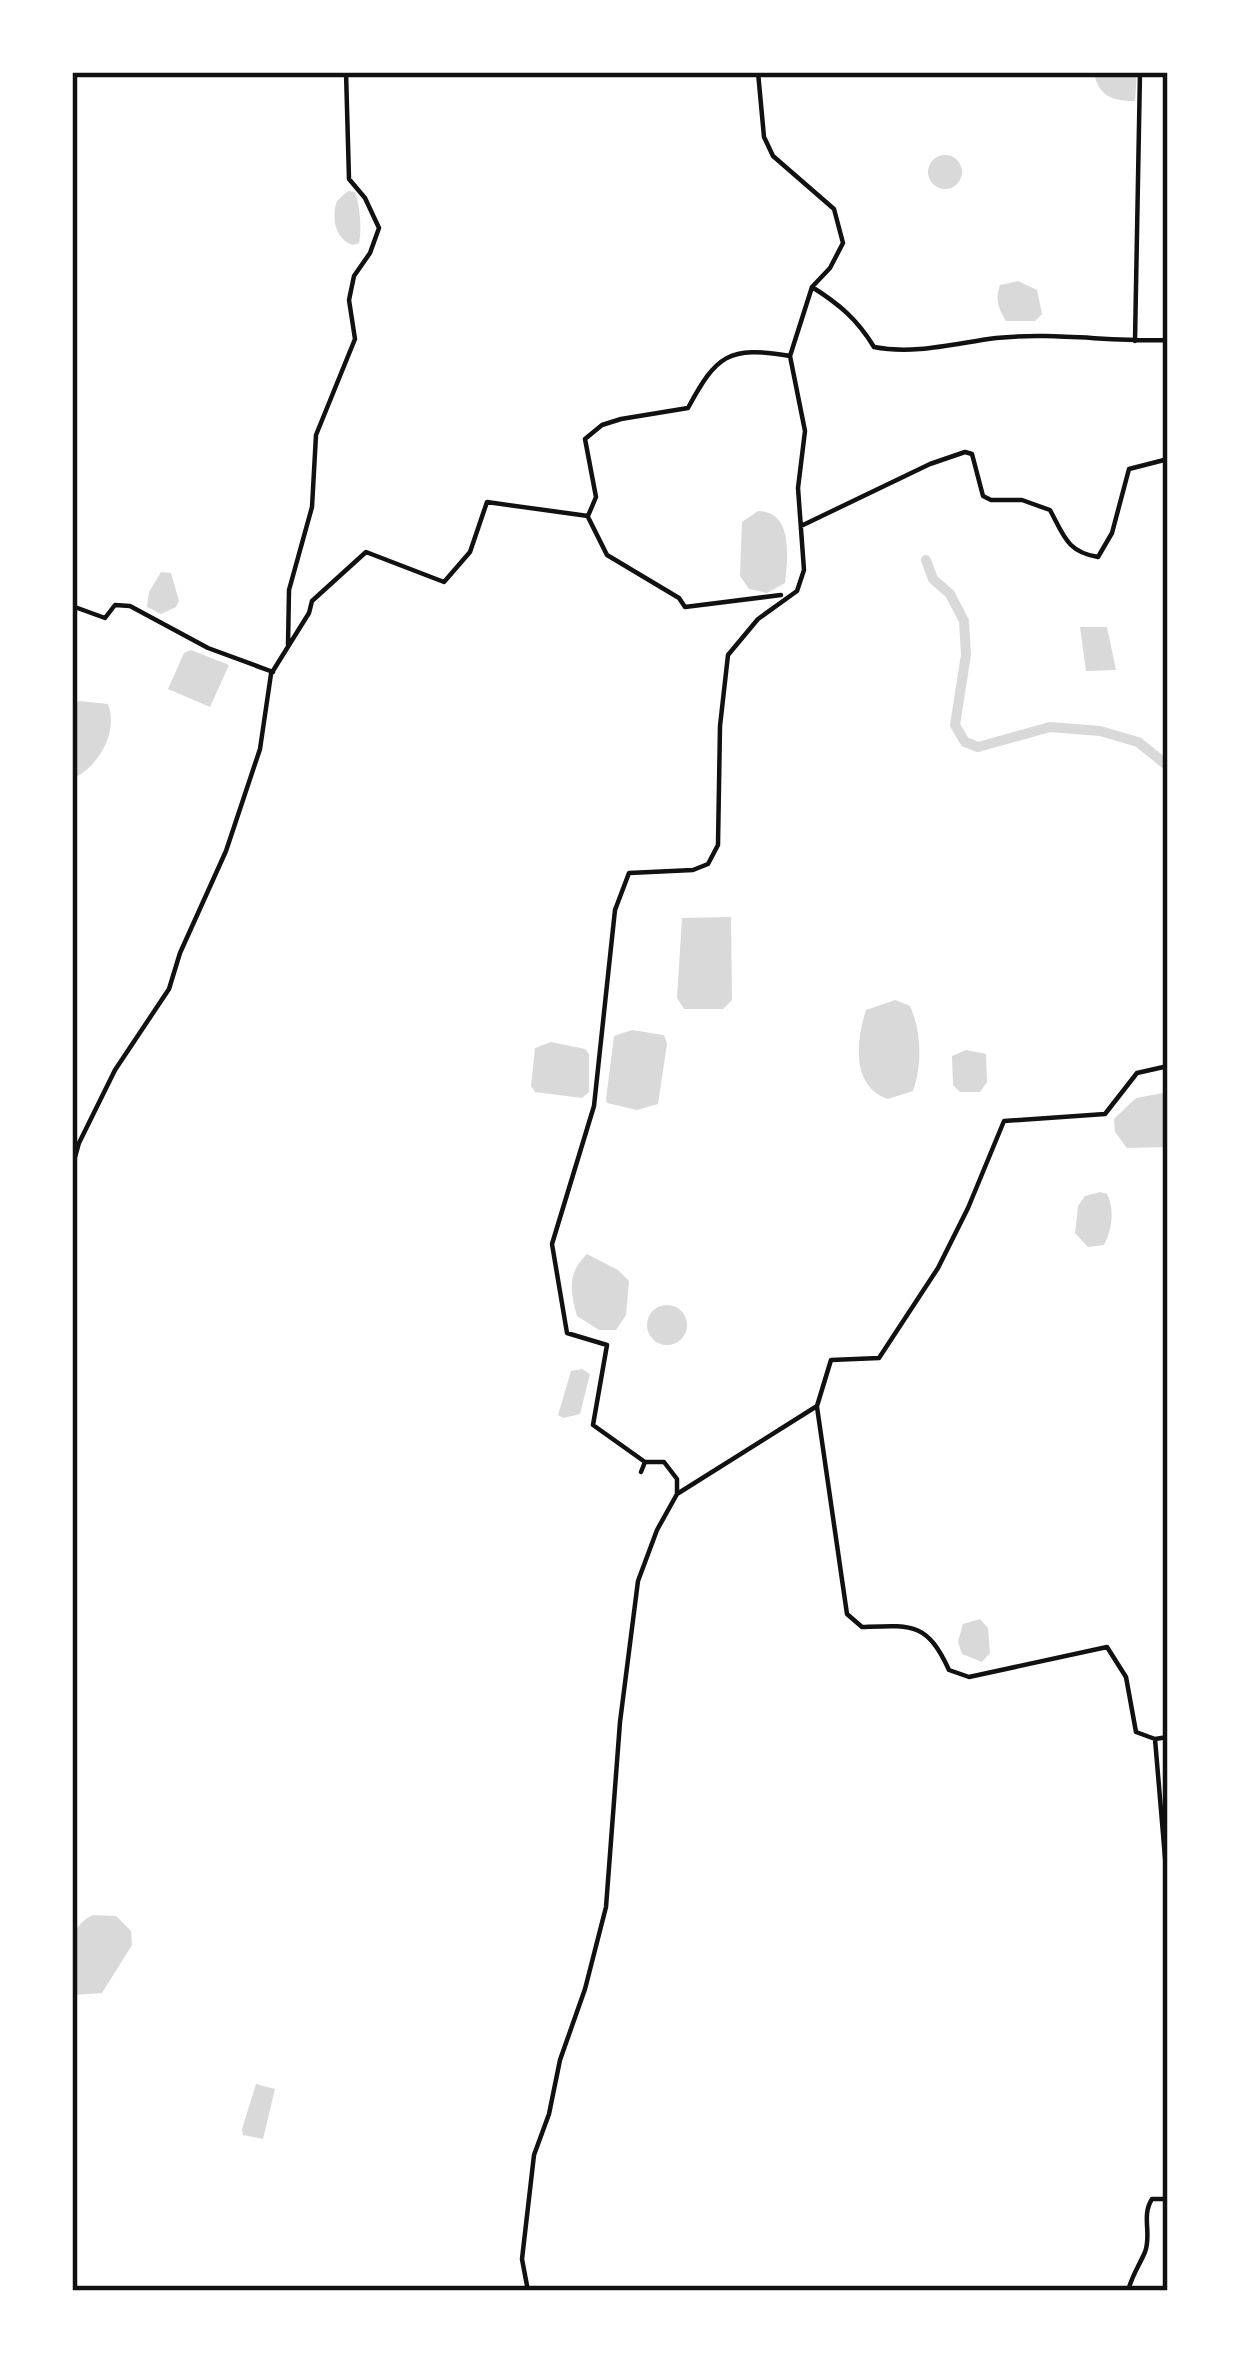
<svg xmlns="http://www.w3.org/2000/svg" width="1240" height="2363" font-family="'Fira Sans Condensed',sans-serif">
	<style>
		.water { fill: #d9d9d9 }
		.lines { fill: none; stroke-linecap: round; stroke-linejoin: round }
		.canal { stroke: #d9d9d9; stroke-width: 10 }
		.minor { stroke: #111; stroke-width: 4.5 }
		.neatline { fill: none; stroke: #111; stroke-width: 4.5 }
	</style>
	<rect width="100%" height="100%" fill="#fff"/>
	<path class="water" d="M1094,72H1137L1135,101C1112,101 1098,96 1094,72Z
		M928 172a17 17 0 1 1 34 0a17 17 0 1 1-34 0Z
		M348,191L355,192C360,206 362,229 359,243L353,245C335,240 331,217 337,201Z
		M1018,281L1037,290L1042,314L1035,321H1006C998,308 995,300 1000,285Z
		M758,511C793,511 788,557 785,583L767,593L749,589L740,576L742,522Z
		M161,572L171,573L179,601L176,607L161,614L147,607L149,592Z
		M1107,627L1116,670L1086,671L1080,627Z
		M191,650L229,665L210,707L168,689L184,653Z
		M79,701L108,704C118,731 101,762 78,776L72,772V706Z
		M731,917L732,1000L723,1009H684L677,998L682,918Z
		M895,1000L910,1006C922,1032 922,1065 913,1091L888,1099C851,1086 856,1041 866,1010Z
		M632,1030L664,1035L667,1044L658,1104L637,1110L607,1103L606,1099L614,1036Z
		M551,1042L585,1049L589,1054V1092L582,1098L535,1092L531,1086L535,1048Z
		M966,1050L986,1054L987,1082L980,1092H960L953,1085L952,1056Z
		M1168,1092V1147L1127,1148L1115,1132L1114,1119L1136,1098Z
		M1100,1192L1107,1194C1115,1210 1112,1229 1104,1245L1088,1247L1075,1233L1078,1206L1085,1196Z
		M587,1254L618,1270L629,1281L626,1315L616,1330H599L577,1316C570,1291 567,1273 587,1254Z
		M647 1325a20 20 0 1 1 40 0a20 20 0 1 1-40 0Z
		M582,1369L590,1374L580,1414L563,1418L558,1415L571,1371Z
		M980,1619L988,1628L990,1653L982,1662L962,1654L958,1642L963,1624Z
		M93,1915L116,1916L131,1931L132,1945L102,1993L72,1995C72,1966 62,1929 93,1915Z
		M256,2084L275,2089L263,2139L243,2135L242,2129Z"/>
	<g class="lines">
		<path class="canal" d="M926,560L933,579L950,594L964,621L966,655L955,725L965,742L978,747L1050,727L1100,731L1138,742L1168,766"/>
		<path class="minor" d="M1159,72L1168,77
			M812,287C839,304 857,319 874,347C915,355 956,343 996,338C1053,332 1111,342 1168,340
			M1135,341L1140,72
			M588,517L607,555L679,598L685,607L781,595
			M801,526L930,464L965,452L972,454L983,496L991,500H1022L1050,510C1064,536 1067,552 1098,557L1112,533L1129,469L1168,459
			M72,606L105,618L115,605L130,606L208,648L273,672
			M288,645L289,590L312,507L316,435L355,339L349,300L354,276L370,253L379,228L365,198L349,179L346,72
			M72,1168L79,1143L115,1070L169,989L180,953L226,851L260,749L271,674L309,613L312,601L366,552L444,582L470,552L487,502L588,516L596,497L585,439L602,425L621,419L688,408C716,356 728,345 790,356
			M817,1407L847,1614L862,1627C912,1625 927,1622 949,1670L969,1677L1107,1647L1126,1677L1136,1732L1155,1739
			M645,1462L593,1425L607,1345L567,1333L552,1244L594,1106L615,910L629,873L693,870L708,864L718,845L720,726L728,655L758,619L797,591L804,570L798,488L805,431L790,356L812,287L830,268L843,243L834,209L773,156L764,137L758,72
			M641,1472L645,1462H664L677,1479V1494
			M1168,1737L1155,1739L1168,1893
			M528,2291L522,2259L534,2155L549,2114L560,2060L585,1989L606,1907L620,1722L638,1581L657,1530L677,1494L817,1406L831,1360L879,1358L938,1268L968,1208L1004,1121L1105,1114L1137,1073L1168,1066
			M1128,2291C1132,2275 1139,2266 1145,2252C1152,2234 1141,2216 1152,2199H1168"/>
	</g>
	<rect width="1240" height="2363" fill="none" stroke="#ffffff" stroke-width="150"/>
	<rect x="75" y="75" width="1090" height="2213" class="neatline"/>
</svg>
